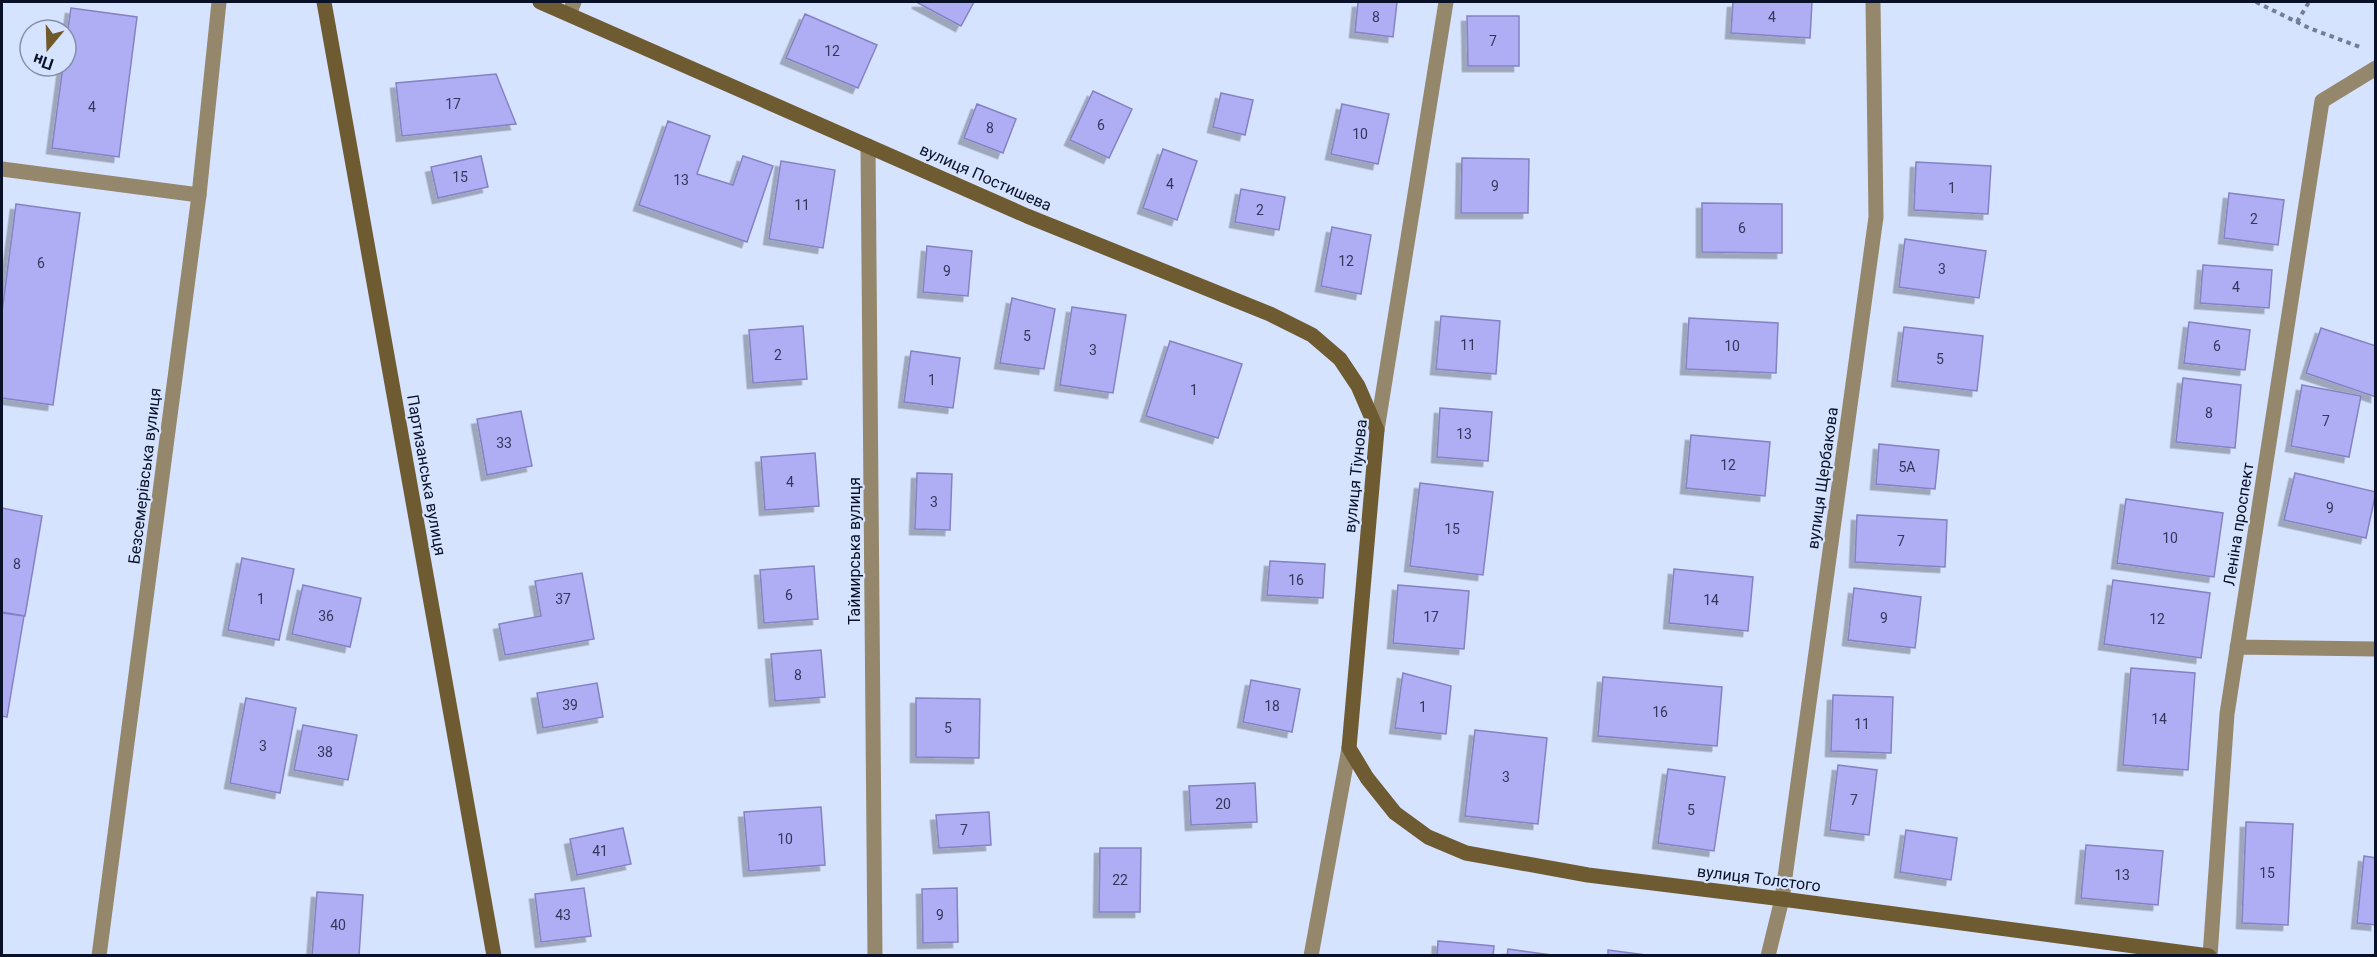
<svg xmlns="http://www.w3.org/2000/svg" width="2377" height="957" font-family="Roboto,sans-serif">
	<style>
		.building { fill: #afadf3; stroke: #8582c4; stroke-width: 1.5; filter: url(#shadow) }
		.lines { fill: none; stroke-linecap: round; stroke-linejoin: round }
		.path { stroke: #727d96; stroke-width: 4; stroke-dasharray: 4.5 4.5; stroke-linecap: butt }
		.lane { stroke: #94876c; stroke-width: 15 }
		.street { stroke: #94876c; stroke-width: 15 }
		.secondary { stroke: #6e5b32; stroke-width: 15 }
		.labels { text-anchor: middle; stroke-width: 4.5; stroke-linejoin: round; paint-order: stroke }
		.number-label { font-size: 14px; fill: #32385b }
		.street-label { font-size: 16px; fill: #081128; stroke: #d6e3fe }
	</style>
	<defs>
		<filter id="shadow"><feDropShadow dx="-5.5" dy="5.5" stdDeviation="0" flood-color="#0004"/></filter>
	</defs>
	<rect width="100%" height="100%" fill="#d6e3fe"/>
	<path class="building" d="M918,2H974L961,26L918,3Z
		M1358,2H1397L1393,37L1355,32Z
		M1733,2H1812L1810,38L1731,33Z
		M71,8L137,17L119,157L52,148L63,66H66V43Z
		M805,14L877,45L858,88L786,58Z
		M1467,16H1519V66H1468Z
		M496,74L516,124L402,136L396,83Z
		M1093,91L1132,109L1109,158L1070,140Z
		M1221,93L1253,100L1245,135L1213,127Z
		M977,104L1016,119L1003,153L964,138Z
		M1342,104L1389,114L1378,164L1331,154Z
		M668,121L710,136L697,174L733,185L743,156L773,166L747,242L639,205Z
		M1163,149L1197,161L1177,220L1143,208Z
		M481,156L488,187L438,198L431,167Z
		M1462,158L1529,159L1528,213H1461Z
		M781,161L835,170L823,248L769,239Z
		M1916,162L1991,166L1988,214L1914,210Z
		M1241,189L1285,197L1279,230L1235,222Z
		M2229,193L2284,200L2278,245L2224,238Z
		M1702,203L1782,204V253L1702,252Z
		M16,204L80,213L53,405L2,398V312Z
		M1332,227L1371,235L1361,294L1321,286Z
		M1905,239L1986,251L1979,298L1899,287Z
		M927,246L972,251L968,296L923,292Z
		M2203,265L2272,270L2269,308L2200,303Z
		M1012,298L1055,309L1044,369L1000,363Z
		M1072,307L1126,315L1113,393L1060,385Z
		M1441,316L1500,321L1496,374L1436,369Z
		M1689,318L1778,323L1776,373L1686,369Z
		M2189,322L2250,330L2245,370L2184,363Z
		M803,326L807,379L753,383L749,330Z
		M1904,327L1983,336L1977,391L1897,381Z
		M2321,328L2376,346V397L2306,373Z
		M1170,341L1242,364L1218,438L1146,416Z
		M911,351L960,358L953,408L904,402Z
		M2183,378L2241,385L2235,448L2176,442Z
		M2302,385L2361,396L2349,457L2291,446Z
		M1440,408L1492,412L1488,461L1437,457Z
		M521,411L532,466L487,475L477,419Z
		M1691,435L1770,442L1765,496L1686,488Z
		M1879,444L1939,450L1935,489L1876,484Z
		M815,453L819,506L765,510L761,457Z
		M917,473L952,474L950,530L915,529Z
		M2295,473L2376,492L2366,538L2284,520Z
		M1420,483L1493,492L1483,575L1410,566Z
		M2126,499L2223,513L2214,577L2117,563Z
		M2,508L42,516L25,616L2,612Z
		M1857,515L1947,520L1945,567L1855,562Z
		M242,558L294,569L279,640L228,630Z
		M1270,561L1325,564L1323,598L1267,595Z
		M814,566L818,619L764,623L760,570Z
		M1674,569L1753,577L1748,631L1669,623Z
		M582,573L594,639L505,655L499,624L541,616L535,581Z
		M2113,580L2210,593L2201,658L2104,644Z
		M303,585L361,598L350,647L292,634Z
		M1398,585L1469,591L1464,649L1393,643Z
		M1854,588L1921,597L1915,648L1848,640Z
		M2,613L24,616L7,717L2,716Z
		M821,650L825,697L775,701L771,654Z
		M2131,668L2195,673L2188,770L2123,765Z
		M1403,673L1451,686L1446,734L1395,728Z
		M1603,677L1722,687L1717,746L1598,736Z
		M1251,680L1300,689L1292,732L1243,722Z
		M597,683L603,717L543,728L537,693Z
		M1833,695L1893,697L1891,753L1831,751Z
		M246,698L296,708L280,793L230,783Z
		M916,698L980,699L979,758L916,757Z
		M303,725L357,735L348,780L294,770Z
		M1475,730L1547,738L1538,824L1465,816Z
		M1838,765L1877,770L1869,835L1830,830Z
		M1668,769L1725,777L1714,851L1658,843Z
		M1255,783L1257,822L1191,825L1189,786Z
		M821,807L825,865L749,871L744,812Z
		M989,812L991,845L939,848L936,815Z
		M2246,822L2293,824L2288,925L2242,923Z
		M623,828L631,864L577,875L570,839Z
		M1906,830L1957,838L1951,880L1900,872Z
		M2086,845L2163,851L2158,905L2081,898Z
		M1100,848H1141L1140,912H1099Z
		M2364,856L2376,858V925L2357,923Z
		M584,888L591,936L541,942L535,894Z
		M957,888L958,942L923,943L922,889Z
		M317,892L363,895L359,956H312Z
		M1438,941L1494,946L1493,956H1437Z
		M1508,949L1559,956H1507Z
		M1608,950L1654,956H1608Z"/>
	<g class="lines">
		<path class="path" d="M2256,2L2309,28L2360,47
			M2297,22L2309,2"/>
		<path class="lane" d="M2,169L199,195"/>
		<path class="street" d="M569,14L574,2
			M868,146L875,956
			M1377,430L1446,2
			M2237,647L2376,649
			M99,956L199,195L219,2
			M1311,956L1349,748
			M1768,956L1782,899L1876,217L1873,2
			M2210,956L2227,714L2322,101L2376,68"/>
		<path class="secondary" d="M324,2L494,956
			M540,2L1027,216L1270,314L1312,335L1340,359L1358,386L1377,430L1349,748L1367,778L1395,813L1428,837L1466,853L1588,875L1782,899L2209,956"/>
	</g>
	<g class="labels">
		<g class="number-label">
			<text x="1376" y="22">8</text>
			<text x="1772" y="22">4</text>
			<text x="1493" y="46">7</text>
			<text x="832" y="56">12</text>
			<text x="453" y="109">17</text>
			<text x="92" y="112">4</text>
			<text x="1101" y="130">6</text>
			<text x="990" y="133">8</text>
			<text x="1360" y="139">10</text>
			<text x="460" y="182">15</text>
			<text x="681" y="185">13</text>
			<text x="1170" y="189">4</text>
			<text x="1495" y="191">9</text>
			<text x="1952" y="193">1</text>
			<text x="802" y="210">11</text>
			<text x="1260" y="215">2</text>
			<text x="2254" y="224">2</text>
			<text x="1742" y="233">6</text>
			<text x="1346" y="266">12</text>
			<text x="41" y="268">6</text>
			<text x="1942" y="274">3</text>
			<text x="947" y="276">9</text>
			<text x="2236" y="292">4</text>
			<text x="1027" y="341">5</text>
			<text x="1468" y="350">11</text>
			<text x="1732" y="351">10</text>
			<text x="2217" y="351">6</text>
			<text x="1093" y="355">3</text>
			<text x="778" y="360">2</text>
			<text x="1940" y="364">5</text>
			<text x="932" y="385">1</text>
			<text x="1194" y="395">1</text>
			<text x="2209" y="418">8</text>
			<text x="2326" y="426">7</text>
			<text x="1464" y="439">13</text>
			<text x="504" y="448">33</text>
			<text x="1728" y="470">12</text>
			<text x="1907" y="472">5А</text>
			<text x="790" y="487">4</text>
			<text x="934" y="507">3</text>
			<text x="2330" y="513">9</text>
			<text x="1452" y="534">15</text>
			<text x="2170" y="543">10</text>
			<text x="1901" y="546">7</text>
			<text x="17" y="569">8</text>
			<text x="1296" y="585">16</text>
			<text x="789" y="600">6</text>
			<text x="261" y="604">1</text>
			<text x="563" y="604">37</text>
			<text x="1711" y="605">14</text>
			<text x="326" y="621">36</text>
			<text x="1431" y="622">17</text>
			<text x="1884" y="623">9</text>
			<text x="2157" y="624">12</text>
			<text x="798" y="680">8</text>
			<text x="570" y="710">39</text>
			<text x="1272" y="711">18</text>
			<text x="1423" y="712">1</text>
			<text x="1660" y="717">16</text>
			<text x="2159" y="724">14</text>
			<text x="1862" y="729">11</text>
			<text x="948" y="733">5</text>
			<text x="263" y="751">3</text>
			<text x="325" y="757">38</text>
			<text x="1506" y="782">3</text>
			<text x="1854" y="805">7</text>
			<text x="1223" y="809">20</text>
			<text x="1691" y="815">5</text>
			<text x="964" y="835">7</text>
			<text x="785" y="844">10</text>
			<text x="600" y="856">41</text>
			<text x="2267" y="878">15</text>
			<text x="2122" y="880">13</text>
			<text x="1120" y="885">22</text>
			<text x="563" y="920">43</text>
			<text x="940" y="920">9</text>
			<text x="338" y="930">40</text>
		</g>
		<g class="street-label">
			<text transform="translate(986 177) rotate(24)" y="6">вулиця Постишева</text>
			<text transform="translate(427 475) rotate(80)" y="6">Партизанська вулиця</text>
			<text transform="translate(144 476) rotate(-83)" y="6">Безсемерівська вулиця</text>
			<text transform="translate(1355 476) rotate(-84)" y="6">вулиця Тіунова</text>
			<text transform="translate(1822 478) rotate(-82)" y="6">вулиця Щербакова</text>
			<text transform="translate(2238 524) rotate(-81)" y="6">Леніна проспект</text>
			<text transform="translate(854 551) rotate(-90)" y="6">Таймирська вулиця</text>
			<text transform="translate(1759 878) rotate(7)" y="6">вулиця Толстого</text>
		</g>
	</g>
	<rect width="2377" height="957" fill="none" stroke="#081128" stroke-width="6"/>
	<g transform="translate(48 48) rotate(199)"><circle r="28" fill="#d6e3fe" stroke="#848fa8" stroke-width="1.5"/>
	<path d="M0-4.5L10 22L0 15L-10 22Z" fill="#705a2a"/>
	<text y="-9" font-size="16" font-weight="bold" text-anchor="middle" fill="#081128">Пн</text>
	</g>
</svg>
